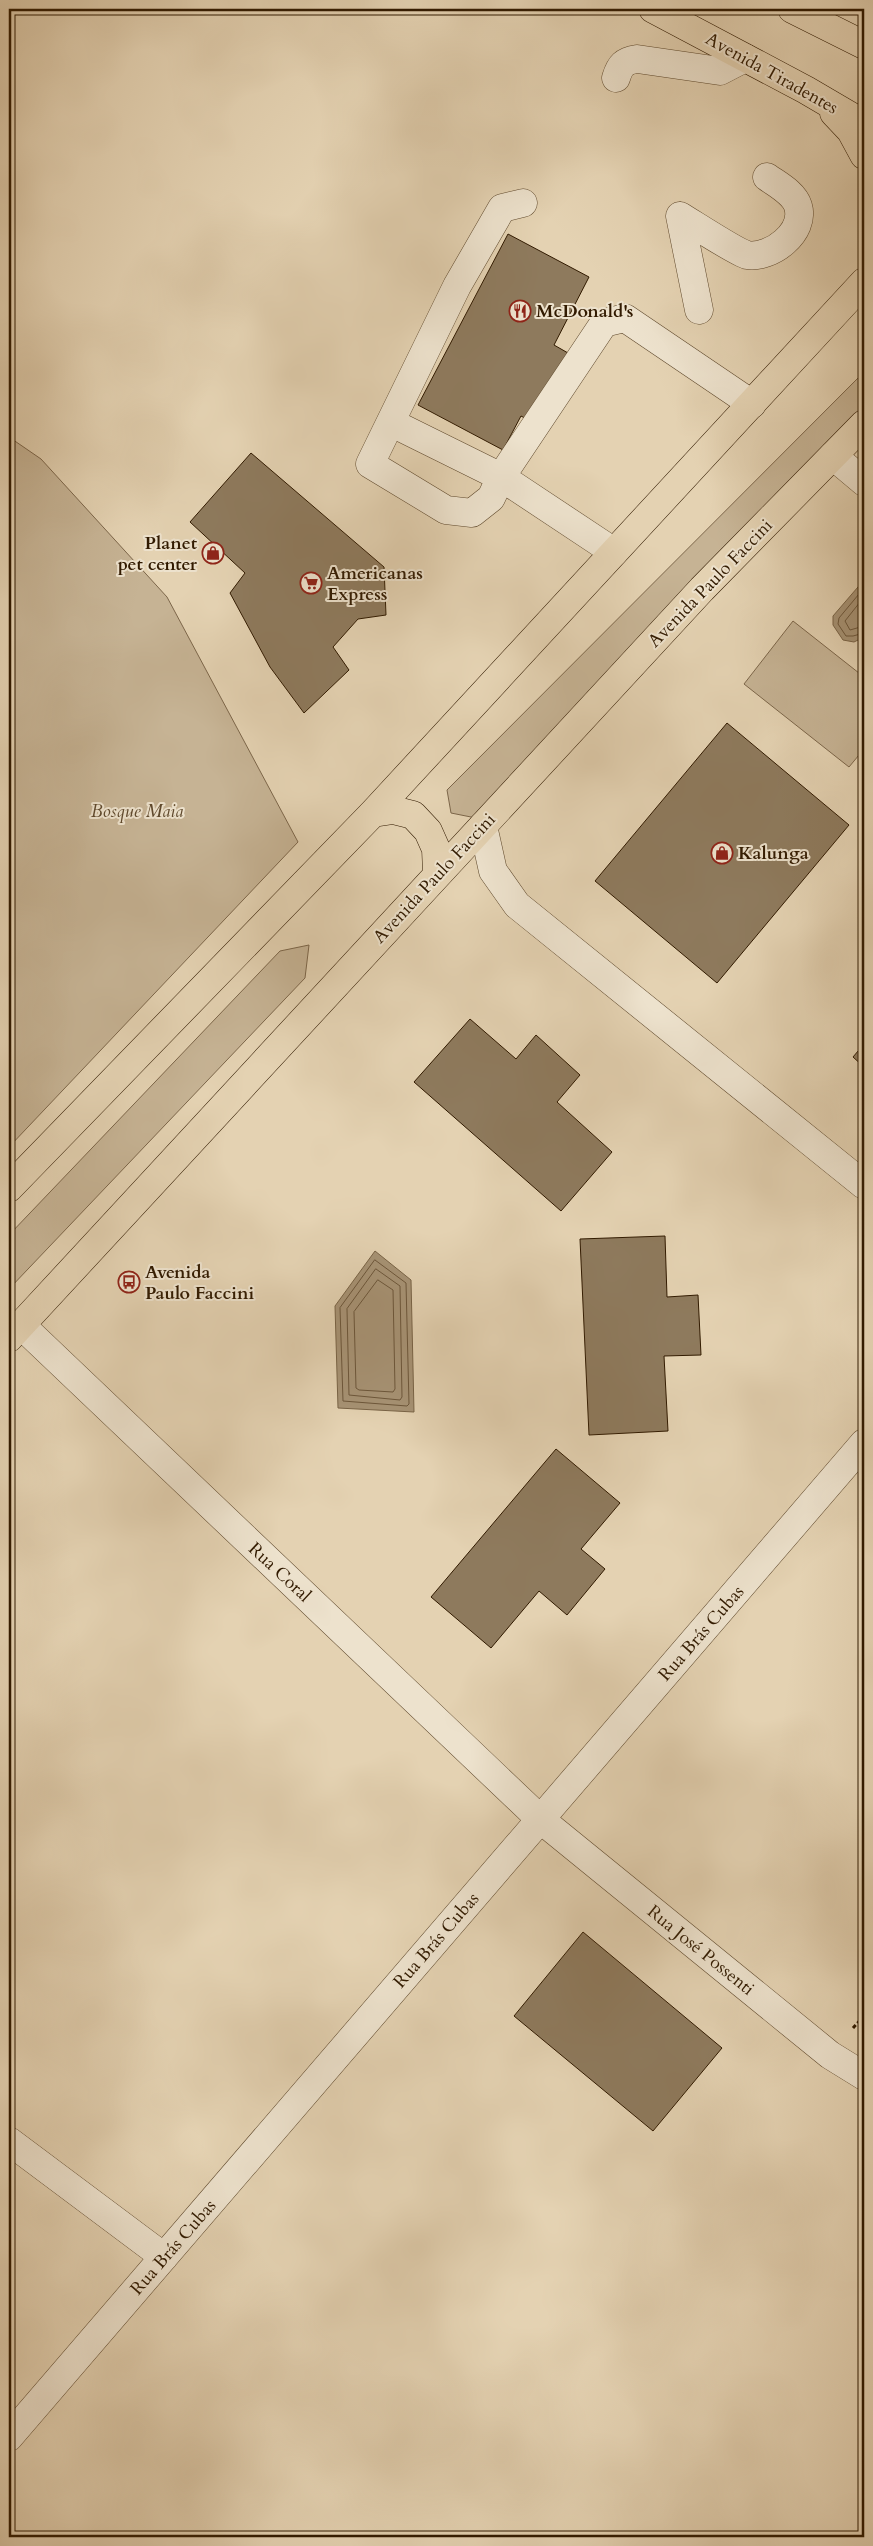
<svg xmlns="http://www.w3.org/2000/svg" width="873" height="2546" font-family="Cardo,serif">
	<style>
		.green { fill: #c6b394; stroke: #7c664a }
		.water { fill: #a79375; stroke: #786346 }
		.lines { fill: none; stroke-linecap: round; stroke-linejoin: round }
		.shore { stroke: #6c563a; stroke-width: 1 }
		.building { fill: #8e7a5d; stroke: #311a00 }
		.minor-casing { stroke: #5e482c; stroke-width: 29 }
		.major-casing { stroke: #311a00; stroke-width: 29 }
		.path { stroke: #311a00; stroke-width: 3; stroke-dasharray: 4 2.5; stroke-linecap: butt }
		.minor { stroke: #ede2cd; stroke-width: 28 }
		.major { stroke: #e4d2b2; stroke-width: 28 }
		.labels { text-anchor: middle; stroke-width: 4; stroke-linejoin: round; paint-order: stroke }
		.street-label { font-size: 18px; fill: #311a00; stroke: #ede2cd }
		.poi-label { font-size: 18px; font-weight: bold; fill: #311a00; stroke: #ede2cd; text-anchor: start }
		.park-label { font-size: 18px; font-style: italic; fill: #5e482c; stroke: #ede2cd }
	</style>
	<rect width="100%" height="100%" fill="#e4d2b2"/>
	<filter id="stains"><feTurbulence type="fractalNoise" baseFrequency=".004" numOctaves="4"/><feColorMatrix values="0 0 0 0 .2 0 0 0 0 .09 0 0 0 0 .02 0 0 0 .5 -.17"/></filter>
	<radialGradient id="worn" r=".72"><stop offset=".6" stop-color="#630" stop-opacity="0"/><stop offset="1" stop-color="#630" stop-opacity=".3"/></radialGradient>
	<path class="green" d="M864,372V419L476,818L451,813L447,790Z
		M9,437L41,459L167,597L298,842L9,1147Z
		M793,621L864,677V749L849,767L744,684Z
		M309,945L305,978L9,1289V1235L280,951Z"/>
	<path class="water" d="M864,580V637L854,642L843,640L833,625V616Z
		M375,1251L411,1280L414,1412L338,1408L335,1306Z"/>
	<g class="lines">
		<path class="shore" d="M864,588L839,618L838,624L846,636H853L864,633
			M864,597L845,621L850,630L864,626
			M375,1260L406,1283L409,1404L407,1406L343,1401L340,1308Z
			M376,1269L400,1286L402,1397L400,1400L349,1395L347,1309Z
			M378,1280L393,1290L395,1389L393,1392L359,1390L356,1388L354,1312Z"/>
	</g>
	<path class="building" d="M508,234L589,277L554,345L568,353L532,422L521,416L503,450L418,405Z
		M251,453L384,567L386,615L358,619L333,647L349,670L304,713L270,667L230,593L245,573L190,522Z
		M727,723L849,825L717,983L595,881Z
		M470,1019L516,1059L536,1035L580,1075L557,1102L612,1152L561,1211L414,1082Z
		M864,1044V1067L853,1057Z
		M665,1236L667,1297L698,1295L701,1355L664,1356L668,1431L589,1435L580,1239Z
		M556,1449L620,1503L581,1549L605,1569L567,1615L539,1591L491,1648L431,1597Z
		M583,1932L722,2048L653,2131L514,2016Z"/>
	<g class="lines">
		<g class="minor-casing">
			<path id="minor" d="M616,78C620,65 624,61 637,59L720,71L745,58
				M523,203L502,208L457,286L370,464L446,510L472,513L491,498L501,477L604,323L625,318L752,404
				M680,216C692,223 736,252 747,255C771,259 806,232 798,206C794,193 778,185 767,177
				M680,216L699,310
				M392,423L501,477L614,552
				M833,456L864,482
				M483,826L493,871L517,905L864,1185
				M21,1325L540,1819L830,2055L864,2076
				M9,2141L164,2257
				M9,2437L864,1443"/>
		</g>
		<g class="major-casing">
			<path id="major" d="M653,9L806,90L864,124
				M792,9L864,45
				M834,113L851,131L864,155
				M373,813L393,810L413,815L428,831L436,849L437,874
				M9,1188L373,813L864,282
				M9,1338L702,589L864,424"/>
		</g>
		<path class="path" d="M853,2028L864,2016"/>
		<use href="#minor" class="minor"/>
		<use href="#major" class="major"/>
	</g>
	<defs>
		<g id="restaurant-ring" transform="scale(1.125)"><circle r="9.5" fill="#ede2cd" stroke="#8f2418" stroke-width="1.5"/><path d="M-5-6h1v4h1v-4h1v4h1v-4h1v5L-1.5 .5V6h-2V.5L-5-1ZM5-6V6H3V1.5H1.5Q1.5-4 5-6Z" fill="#8f2418"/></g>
		<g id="shop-ring" transform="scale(1.125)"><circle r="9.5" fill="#ede2cd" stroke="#8f2418" stroke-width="1.5"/><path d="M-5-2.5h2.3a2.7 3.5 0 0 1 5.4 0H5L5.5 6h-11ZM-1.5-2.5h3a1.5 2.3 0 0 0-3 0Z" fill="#8f2418"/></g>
		<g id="supermarket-ring" transform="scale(1.125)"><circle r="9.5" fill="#ede2cd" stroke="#8f2418" stroke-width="1.5"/><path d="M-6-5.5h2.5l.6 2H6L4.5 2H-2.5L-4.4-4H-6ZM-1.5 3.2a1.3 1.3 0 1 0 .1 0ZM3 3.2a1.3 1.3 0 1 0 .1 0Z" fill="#8f2418"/></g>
		<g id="bus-ring" transform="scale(1.125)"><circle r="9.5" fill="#ede2cd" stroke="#8f2418" stroke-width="1.5"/><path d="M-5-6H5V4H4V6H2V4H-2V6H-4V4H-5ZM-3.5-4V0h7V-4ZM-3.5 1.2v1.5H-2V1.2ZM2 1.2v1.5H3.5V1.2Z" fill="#8f2418"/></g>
	</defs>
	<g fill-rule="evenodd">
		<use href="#restaurant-ring" x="520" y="311"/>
		<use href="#shop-ring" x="213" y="553"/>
		<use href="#supermarket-ring" x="311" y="583"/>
		<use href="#shop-ring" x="722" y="853"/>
		<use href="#bus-ring" x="129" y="1282"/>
	</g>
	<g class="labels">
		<g class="street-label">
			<text transform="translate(772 73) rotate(29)" y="6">Avenida Tiradentes</text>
			<text transform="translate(710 583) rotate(-46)" y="6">Avenida Paulo Faccini</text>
			<text transform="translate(434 878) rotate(-47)" y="6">Avenida Paulo Faccini</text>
			<text transform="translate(280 1572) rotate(43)" y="6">Rua Coral</text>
			<text transform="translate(701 1633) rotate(-49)" y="6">Rua Brás Cubas</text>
			<text transform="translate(436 1940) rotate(-49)" y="6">Rua Brás Cubas</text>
			<text transform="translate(701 1950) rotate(39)" y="6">Rua José Possenti</text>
			<text transform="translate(173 2247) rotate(-49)" y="6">Rua Brás Cubas</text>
		</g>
		<g class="poi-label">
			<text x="536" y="317">McDonald's</text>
			<text x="197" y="549" text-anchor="end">Planet<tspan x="197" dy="21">pet center</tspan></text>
			<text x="327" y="579">Americanas<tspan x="327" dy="21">Express</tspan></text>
			<text x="738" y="859">Kalunga</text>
			<text x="145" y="1278">Avenida<tspan x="145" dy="21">Paulo Faccini</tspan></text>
		</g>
		<g class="park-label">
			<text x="137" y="817">Bosque Maia</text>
		</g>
	</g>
	<rect width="873" height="2546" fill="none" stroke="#e4d2b2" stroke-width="30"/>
	<rect x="10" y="10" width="853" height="2526" fill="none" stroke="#311a00" stroke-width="2.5"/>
	<rect x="15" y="15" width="843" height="2516" fill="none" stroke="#311a00"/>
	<rect width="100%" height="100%" filter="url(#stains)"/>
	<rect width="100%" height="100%" fill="url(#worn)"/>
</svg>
